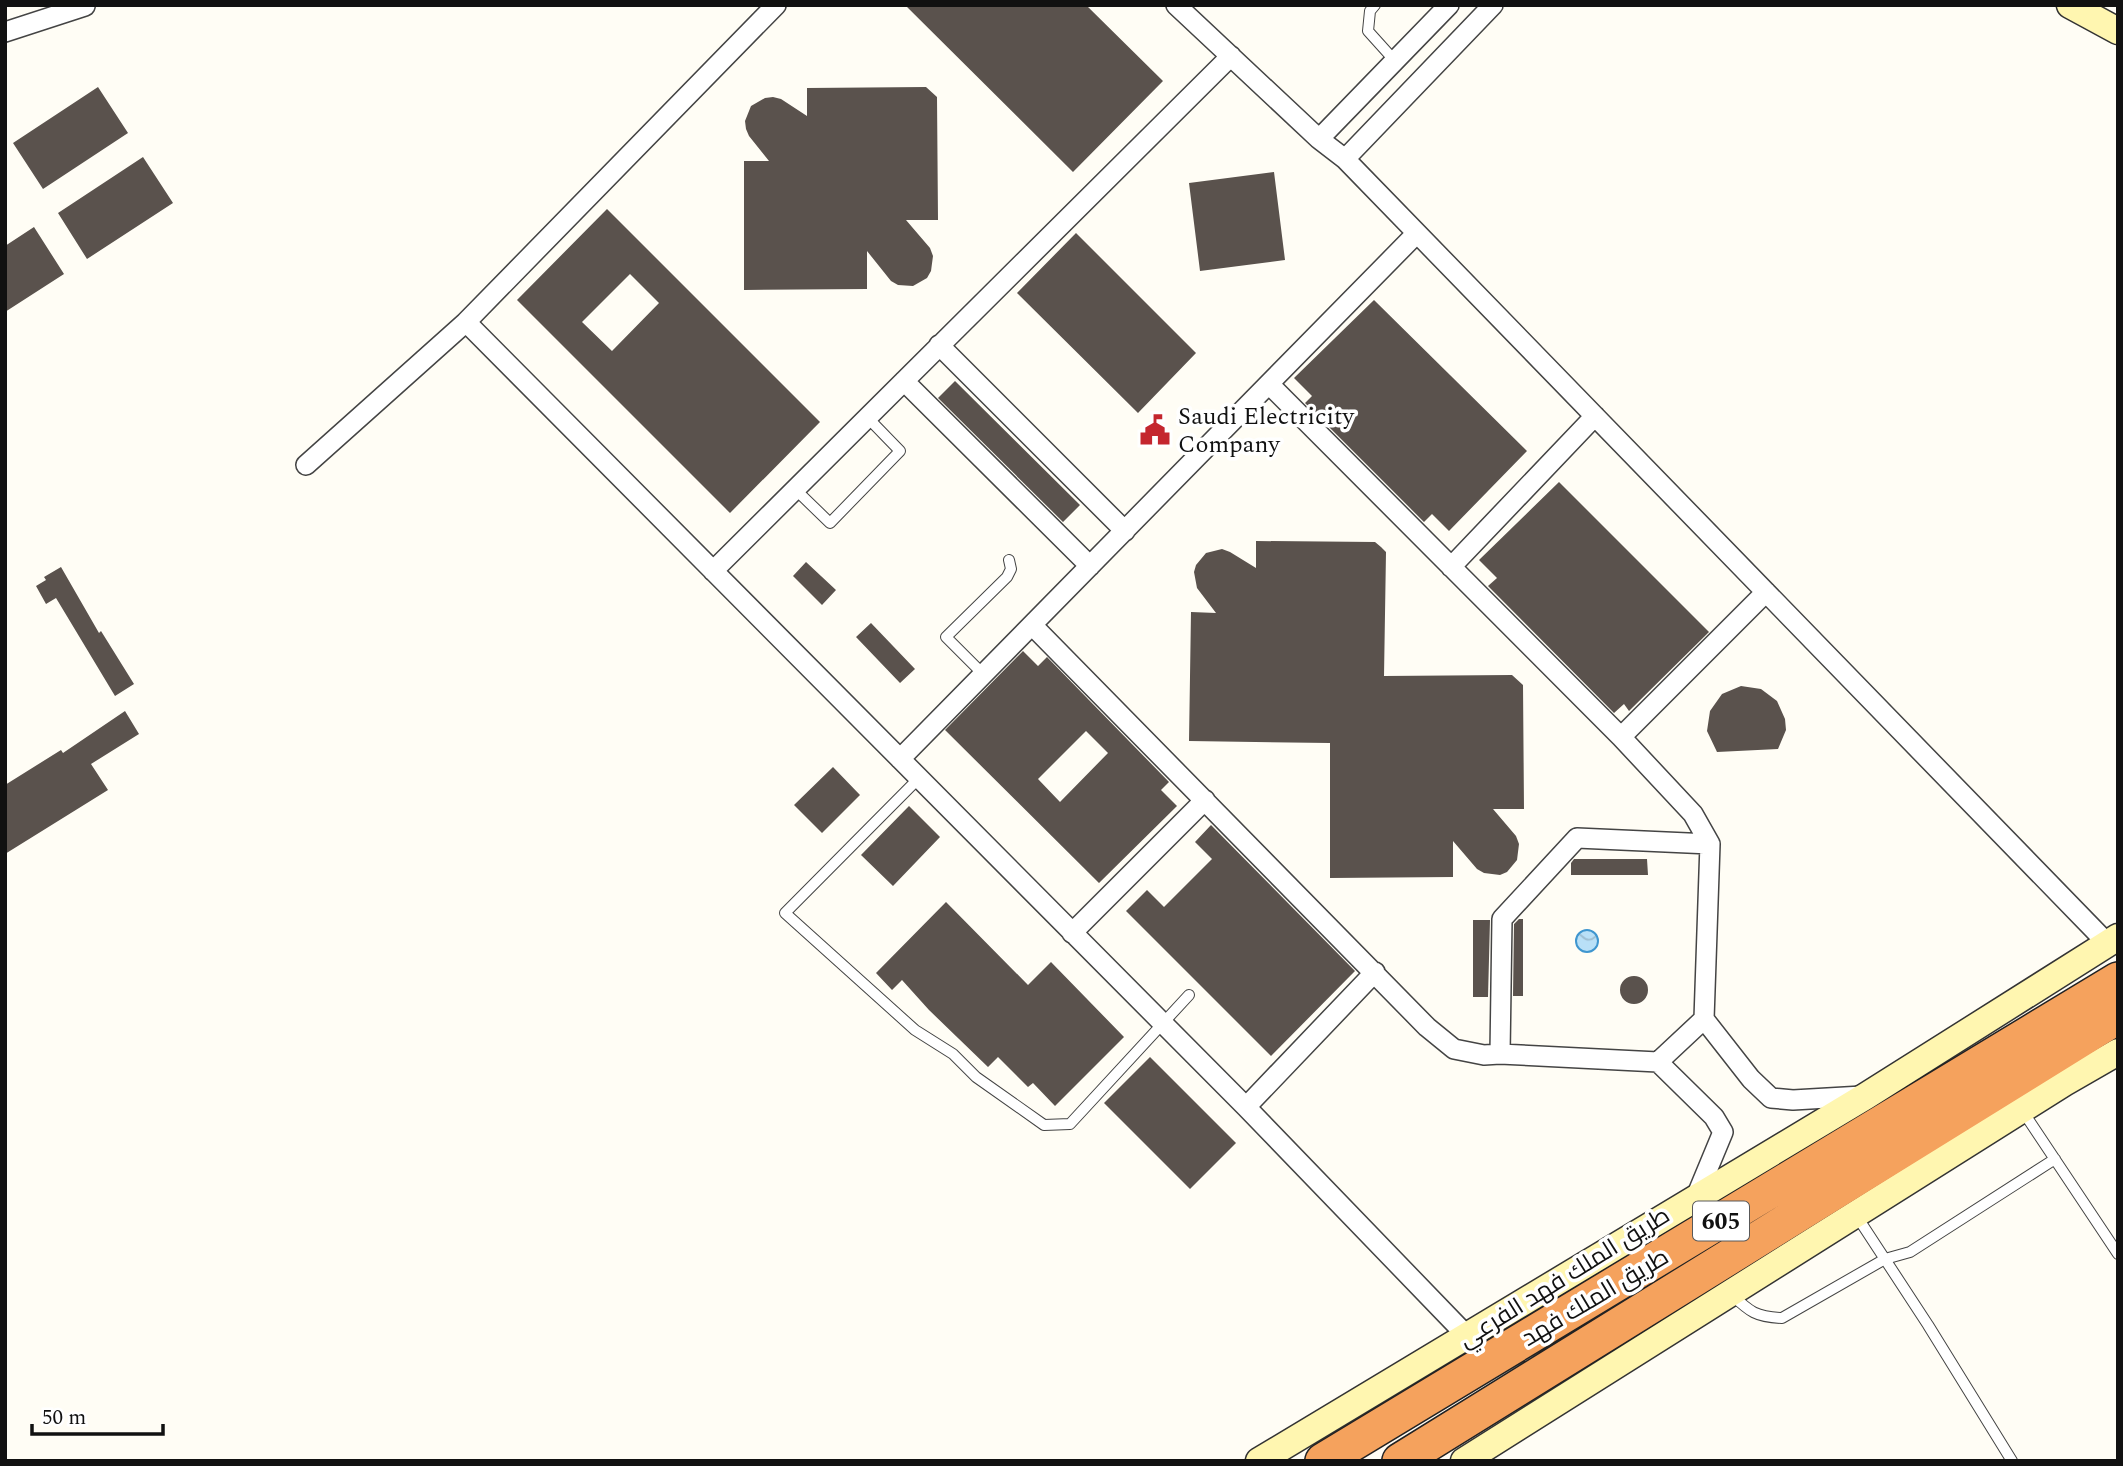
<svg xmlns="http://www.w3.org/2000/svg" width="2123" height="1466" font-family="Spectral,Cairo,serif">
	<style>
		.water { fill: url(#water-waves); stroke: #3f96cf; stroke-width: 2 }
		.building { fill: #5a524d; fill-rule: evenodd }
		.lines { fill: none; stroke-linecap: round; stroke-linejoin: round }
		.lane-casing { stroke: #444; stroke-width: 12 }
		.street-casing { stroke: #444; stroke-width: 22 }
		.secondary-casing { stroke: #333; stroke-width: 29 }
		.highway-casing { stroke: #222; stroke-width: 38 }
		.lane { stroke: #fff; stroke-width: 10 }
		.street { stroke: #fff; stroke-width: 19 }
		.secondary { stroke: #fff6b0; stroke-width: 26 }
		.highway { stroke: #f5a25d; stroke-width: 35 }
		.labels { text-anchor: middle; stroke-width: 7; stroke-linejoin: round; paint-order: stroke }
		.shield { fill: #fff; stroke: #585858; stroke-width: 2 }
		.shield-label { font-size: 23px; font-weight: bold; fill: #111 }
		.poi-label { font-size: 24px; fill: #111; stroke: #fff; text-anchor: start }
		.street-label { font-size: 24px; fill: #111; stroke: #fff }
	</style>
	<defs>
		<pattern id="water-waves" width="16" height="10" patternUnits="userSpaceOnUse" patternTransform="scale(1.75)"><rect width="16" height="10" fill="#b9e0f7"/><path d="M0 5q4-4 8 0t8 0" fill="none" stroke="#9ebfd3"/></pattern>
	</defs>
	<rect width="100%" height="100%" fill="#fffdf5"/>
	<path class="water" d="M1576 941a11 11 0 1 1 22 0a11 11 0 1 1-22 0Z"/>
	<path class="building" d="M905,5H1086L1163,81L1073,172Z
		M98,87L128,133L43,189L13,143Z
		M926,87L937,97L938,220H906L930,248L933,256L931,271L927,278L913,286L898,285L891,281L867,251V289L744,290V161H769L749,136L746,129L745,121L751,106L765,98L773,97L781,99L807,116V88Z
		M143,157L173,203L87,259L58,213Z
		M1274,172L1285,260L1200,271L1189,183Z
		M607,209L820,422L730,513L517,300ZM630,274L659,303L612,351L582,322Z
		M34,227L64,274L5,312V246Z
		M1076,233L1196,353L1138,413L1017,293Z
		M1374,300L1527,451L1449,531L1432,514L1424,522L1305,403L1312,396L1294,378Z
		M955,381L1080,505L1063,522L938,398Z
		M1559,482L1709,632L1629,711L1624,704L1614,713L1488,586L1497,578L1479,560Z
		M1256,541L1375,542L1381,547L1386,552L1384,676L1512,675L1523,685L1524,809H1493L1516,836L1519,844L1517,860L1507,872L1500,875L1484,873L1477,869L1453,841V877L1330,878V743L1189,741L1191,612L1216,613L1197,588L1194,572L1196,565L1206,553L1222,549L1230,552L1256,568Z
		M806,562L836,590L822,605L793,576Z
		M61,567L99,633L101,631L134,684L115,696L56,598L46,604L36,586L46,580L44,577Z
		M871,623L915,669L900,683L856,637Z
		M1023,651L1038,666L1047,657L1169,782L1161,790L1177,806L1099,883L945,730ZM1086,731L1108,753L1060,802L1038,779Z
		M1741,686L1761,689L1777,701L1785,719L1786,730L1778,749L1717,752L1707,731L1710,711L1722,694Z
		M125,711L139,734L91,764L108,790L5,854V785L61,750L63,753Z
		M833,767L860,795L822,833L794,805Z
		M909,806L940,837L893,886L861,855Z
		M1211,825L1355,971L1271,1056L1126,911L1147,890L1164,907L1212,859L1195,842Z
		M1574,859H1647L1648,875H1571V863Z
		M946,902L1028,985L1051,962L1124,1037L1055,1106L1033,1083L1028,1087L998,1057L988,1067L929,1010L902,980L892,990L876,973Z
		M1519,919H1523V996H1513L1514,924Z
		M1473,920H1490L1488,997H1473Z
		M1620 990a14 14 0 1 1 28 0a14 14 0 1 1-28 0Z
		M1150,1057L1236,1143L1190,1189L1104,1103Z"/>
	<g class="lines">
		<g class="lane-casing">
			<path id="lane" d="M1375,5L1370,11L1368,31L1395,61
				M795,489L830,523L900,451L867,417
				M984,675L946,637L1007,577L1011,569L1009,560
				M919,778L785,913L915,1030L953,1054L976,1077L1044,1125L1070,1124L1189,995
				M2022,1110L2118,1254
				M1856,1215L1928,1325L2012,1461
				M1731,1294C1750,1312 1756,1317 1782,1318L1885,1259L1910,1252L2055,1159"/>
		</g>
		<g class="street-casing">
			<path id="street" d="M776,5L466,322L1246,1107L1468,1337
				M1176,5L1319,139L1345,159L2107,943
				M5,32L85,6
				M1319,139L1449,5
				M1345,159L1493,5
				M939,345L1125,531
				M904,381L1090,566
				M1269,384L1621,737
				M306,465L466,322
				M1451,567L1595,416
				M713,571L1231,56
				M1032,625L1427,1027L1454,1049L1484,1055L1500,1054
				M900,759L1417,233
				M1710,844L1693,814L1621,737L1766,592
				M1072,933L1205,800
				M1658,1062L1704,1019
				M1246,1107L1375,972
				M1696,1197L1723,1132L1714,1117L1658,1062L1500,1054L1502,919L1577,838L1710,844L1704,1019L1751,1079L1771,1098L1793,1100L1862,1096"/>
		</g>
		<g class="secondary-casing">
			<path id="secondary" d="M2070,5L2118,31
				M1259,1461L1866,1096L2118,937
				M1464,1461L2064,1083L2118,1052"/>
		</g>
		<g class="highway-casing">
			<path id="highway" d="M1323,1461L2118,980
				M1400,1461L2118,1016"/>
		</g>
		<use href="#lane" class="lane"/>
		<use href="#street" class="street"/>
		<use href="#secondary" class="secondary"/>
		<use href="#highway" class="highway"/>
	</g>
	<defs>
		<g id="civic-bare" transform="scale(2.415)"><path d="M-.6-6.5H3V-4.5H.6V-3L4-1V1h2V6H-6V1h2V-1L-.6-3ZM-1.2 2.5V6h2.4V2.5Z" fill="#c4262e" stroke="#fff" stroke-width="2.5" paint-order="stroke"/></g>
	</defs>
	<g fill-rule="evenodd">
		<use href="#civic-bare" x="1155" y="430"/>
	</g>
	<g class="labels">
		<rect class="shield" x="1693" y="1201.5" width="56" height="39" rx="5"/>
		<g class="shield-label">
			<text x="1721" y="1229">605</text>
		</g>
		<g class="poi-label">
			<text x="1178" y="424">Saudi Electricity<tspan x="1178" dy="28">Company</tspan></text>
		</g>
		<g class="street-label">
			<text transform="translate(1564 1277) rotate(-32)" y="8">طريق الملك فهد الفرعي</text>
			<text transform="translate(1595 1297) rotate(-31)" y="8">طريق الملك فهد</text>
		</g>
	</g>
	<rect width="2123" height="1466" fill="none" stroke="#111111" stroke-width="14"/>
	<path d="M32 1424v10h131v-10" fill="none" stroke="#111111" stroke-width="3.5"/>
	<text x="42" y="1424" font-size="21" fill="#111111" stroke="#ffffff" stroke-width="5" paint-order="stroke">50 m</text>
</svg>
